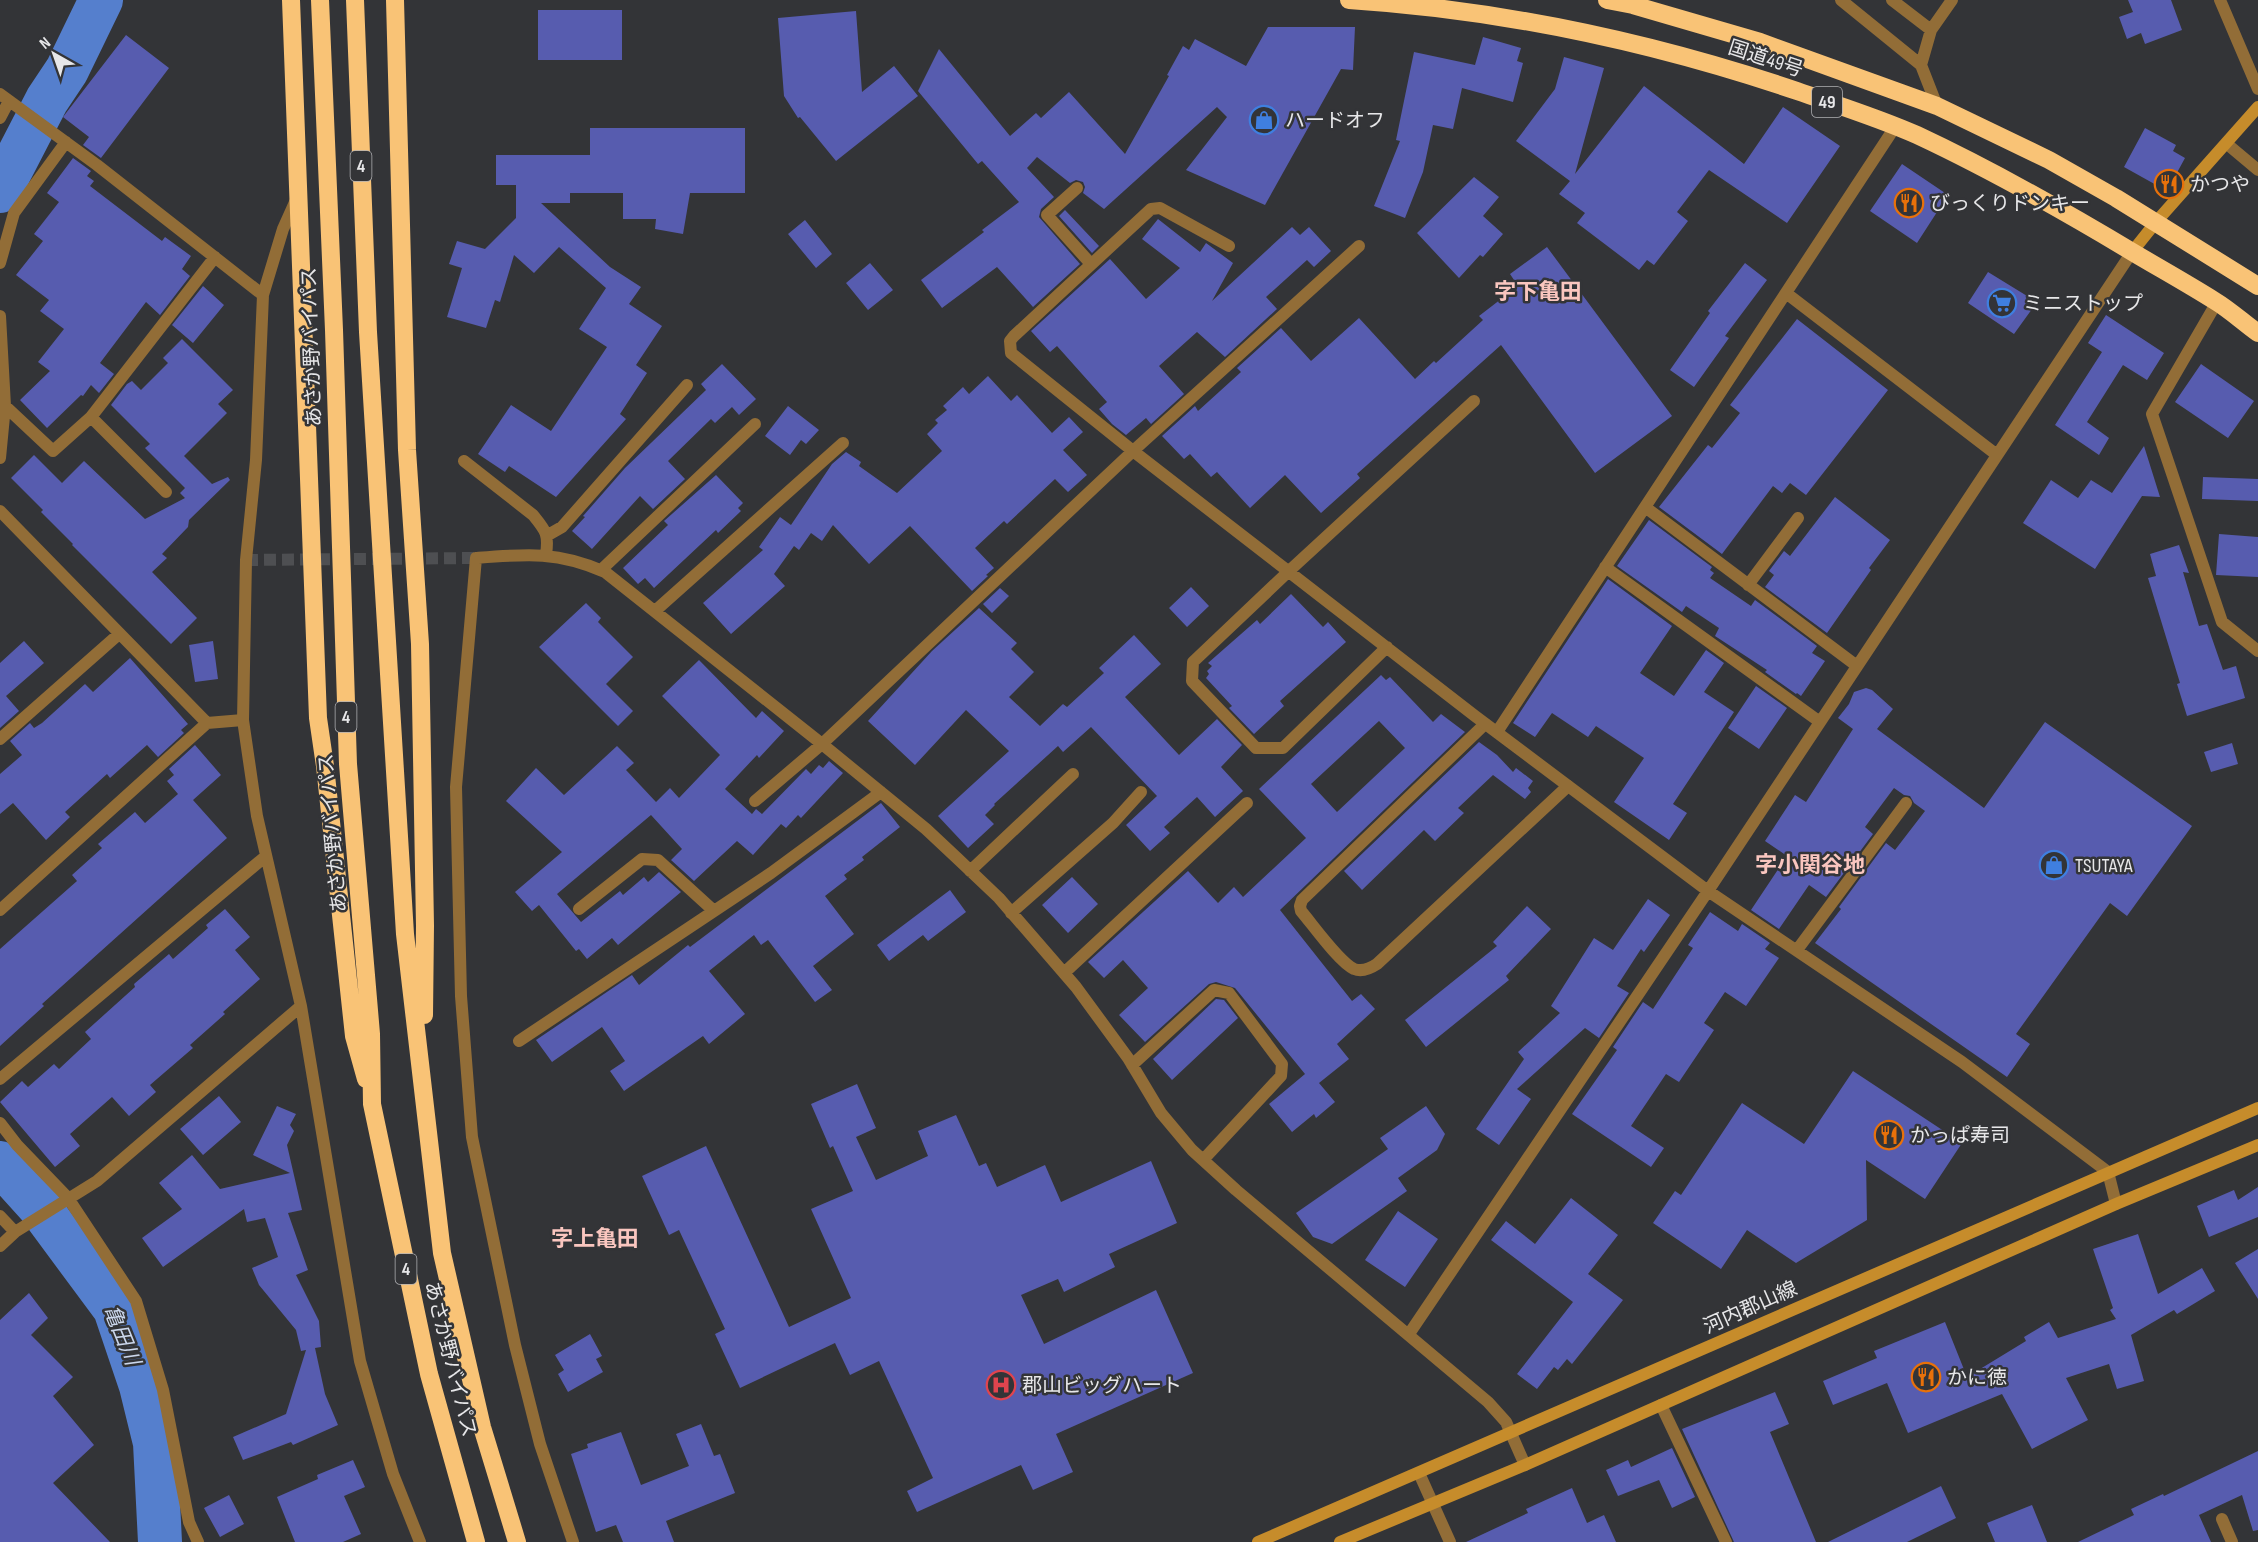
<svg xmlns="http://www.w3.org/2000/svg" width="2258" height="1542" font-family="'Sofia Sans Condensed','Noto Sans JP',sans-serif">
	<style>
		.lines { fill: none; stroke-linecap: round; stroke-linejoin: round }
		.river { stroke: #557fcd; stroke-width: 44 }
		.building { fill: #575caf; fill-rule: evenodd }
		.street-tunnel { stroke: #4e4f52; stroke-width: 12; stroke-dasharray: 12 6; stroke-linecap: butt }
		.lane { stroke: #926d37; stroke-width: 12 }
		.street { stroke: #926d37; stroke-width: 12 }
		.secondary { stroke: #c68c2b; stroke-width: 12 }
		.highway { stroke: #f9c376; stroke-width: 18 }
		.labels { text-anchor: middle; stroke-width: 5; stroke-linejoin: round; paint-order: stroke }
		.shield { fill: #333437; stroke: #b1b1b4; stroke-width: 1.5 }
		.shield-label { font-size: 18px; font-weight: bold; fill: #e7e7e9 }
		.street-label { font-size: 20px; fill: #e7e7e9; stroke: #333437 }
		.poi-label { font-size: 20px; fill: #e7e7e9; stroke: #333437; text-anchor: start }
		.water-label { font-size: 21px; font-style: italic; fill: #cbd7ec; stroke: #333437 }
		.quarter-label { font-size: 22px; font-weight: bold; fill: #fac6bf; stroke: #333437 }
	</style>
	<rect width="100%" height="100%" fill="#333437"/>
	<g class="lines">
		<path class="river" d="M0,191L47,100L67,70L101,0
			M0,1163L38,1205L115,1309L141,1386L155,1443L160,1542"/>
	</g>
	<path class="building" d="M2128,0H2171L2182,30L2145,44L2141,33L2127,39L2119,17L2133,12Z
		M538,10H622V60H538Z
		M856,11L862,92L894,66L918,96L836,161L800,117L798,118L784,96L778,18Z
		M1268,27H1355L1353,70L1341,69L1265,205L1186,170L1227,117L1217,107L1104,209L1083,193L1085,187L1083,182L1076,180L1070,183L1037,157L1027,168L1054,197L1041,209L1039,217L1080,264L1033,307L997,267L942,308L921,280L984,232L982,230L1019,202L982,161L978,164L918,91L939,49L1010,136L1036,113L1041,118L1069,92L1125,154L1169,76L1167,75L1183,46L1189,50L1195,39L1246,66Z
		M126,35L169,68L101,158L83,145L89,137L63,117Z
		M1483,37L1521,48L1517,61L1523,63L1513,102L1462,88L1453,129L1433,125L1423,172L1405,218L1374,206L1400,141L1396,140L1414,52L1475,65Z
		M1564,57L1604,68L1575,174L1644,86L1744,164L1783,107L1840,146L1787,223L1709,170L1677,212L1688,221L1654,265L1647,260L1639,270L1577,223L1585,213L1559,194L1570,181L1516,141L1555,89Z
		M590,128H745V193H690L683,234L655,229L656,219H623V193H570V203H541L610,267L641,287L629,304L662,326L636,365L647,373L620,414L626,419L556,497L509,466L505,472L478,454L511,405L551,431L607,347L579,329L606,288L559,247L534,273L514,255L500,302L495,300L486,328L447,317L462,268L449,264L457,241L485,249L516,218V185H496V155H590Z
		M2145,128L2176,145L2173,151L2185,158L2167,191L2124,167Z
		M73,158L91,171L87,176L94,181L90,186L162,241L165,237L191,256L182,269L190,276L160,315L146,302L100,363L114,374L99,393L91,385L83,396L81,395L47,428L20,400L50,371L38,362L64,329L40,311L49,300L16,275L43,241L34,234L59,202L47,193Z
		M1902,164L1948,195L1917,243L1870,211Z
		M1474,177L1499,197L1483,216L1503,234L1483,257L1480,255L1459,278L1417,233Z
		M1065,210L1099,246L1092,253L1059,216Z
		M1158,219L1200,252L1206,243L1233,263L1212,301L1292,227L1300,235L1309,227L1331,251L1314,267L1307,260L1266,297L1277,309L1225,357L1197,332L1159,366L1184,394L1151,424L1146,418L1126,435L1112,424L1099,409L1107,402L1057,346L1050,352L1031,331L1110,259L1146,299L1180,268L1142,239Z
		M805,220L832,254L816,268L788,234Z
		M1547,247L1672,416L1595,473L1501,345L1357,474L1360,478L1321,513L1285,475L1250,508L1217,472L1211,477L1190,454L1184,459L1162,436L1195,406L1198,411L1241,372L1237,368L1281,328L1311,361L1359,318L1415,379L1434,361L1436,363L1483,320L1479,316L1518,286L1510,274Z
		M870,263L893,290L868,310L846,283Z
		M1745,263L1767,280L1725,336L1729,338L1694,387L1670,370L1710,313L1708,311Z
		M1988,272L2037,302L2014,334L1968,303Z
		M203,286L224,305L193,343L172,325Z
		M2106,315L2164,353L2147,380L2123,365L2087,422L2109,438L2099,455L2055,425L2102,352L2088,343Z
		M1797,319L1888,390L1806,495L1790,483L1782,493L1773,486L1722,554L1659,507L1708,445L1712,448L1740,413L1730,405Z
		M182,339L233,390L218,404L227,413L184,456L212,484L228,477L230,480L189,520L188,527L162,554L167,558L152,572L197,618L171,644L72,545L73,544L41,512L43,510L11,478L34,455L62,483L84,461L145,519L185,498L180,493L185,488L145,448L150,444L111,405L127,384L132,381L141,390L168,363L163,358Z
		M722,364L756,399L739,415L732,407L715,423L711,419L668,461L685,479L653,509L640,496L592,549L572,531L585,517L583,516L625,468L706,390L701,384Z
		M2201,364L2254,401L2228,438L2175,402Z
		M988,376L1011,401L1017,395L1052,433L1069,417L1083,432L1063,450L1087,475L1068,492L1055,479L1007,524L1004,521L975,548L994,568L986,575L988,576L972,591L910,526L869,564L833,525L822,541L811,533L799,550L794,546L774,574L785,586L731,634L703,603L763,550L759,547L780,517L791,525L832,464L846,452L861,462L859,466L897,493L942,451L927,434L938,423L935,420L947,410L943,406L963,387L969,394Z
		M788,406L819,430L806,444L801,440L790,455L765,436Z
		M2144,446L2160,497L2142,496L2095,569L2023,523L2051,480L2078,498L2091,480L2112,493Z
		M716,475L743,503L738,508L741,511L718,533L716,530L654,588L645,578L638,584L623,568L668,525L664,521Z
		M2203,477L2258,479V501L2202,499Z
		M1835,497L1890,540L1869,568L1871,570L1827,633L1765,587L1774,575L1769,571L1784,551L1790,556Z
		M1649,520L1712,567L1710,570L1714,573L1710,578L1751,606L1755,600L1817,646L1812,653L1825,661L1801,696L1797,693L1796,694L1765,672L1767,670L1715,636L1719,628L1686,606L1682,612L1617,566Z
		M2219,534L2258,537V577L2216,575Z
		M2179,545L2189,573L2183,572L2199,626L2207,624L2223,670L2236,666L2245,698L2187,716L2177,684L2180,683L2148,578L2156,576L2150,554Z
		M1608,579L1672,626L1640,673L1674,696L1706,650L1724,663L1704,692L1734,712L1673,804L1687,813L1669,840L1614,802L1644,758L1596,726L1588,737L1552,713L1535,737L1513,723Z
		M1191,587L1209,606L1187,627L1169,608Z
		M1000,588L1009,596L992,613L983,604Z
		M1291,594L1323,627L1328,622L1346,642L1280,701L1284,706L1254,734L1229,708L1232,706L1206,678L1209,674L1207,671L1212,666L1208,663L1257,620L1260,624Z
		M586,603L601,618L598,622L633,657L606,684L633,711L618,726L539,647Z
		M979,608L1017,643L1011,649L1034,672L1009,697L1040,726L1063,704L1067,707L1104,673L1099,668L1134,635L1161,664L1125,697L1179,755L1217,719L1242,745L1221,767L1243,791L1215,817L1197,797L1164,827L1170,833L1150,851L1126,825L1157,796L1091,727L1063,752L1058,746L994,804L995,805L985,815L994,824L968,848L938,816L1009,751L966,710L915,765L868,721L932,651Z
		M24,641L44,663L6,696L19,711L0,728V663Z
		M213,641L218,679L195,682L189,645Z
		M130,658L188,724L181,730L184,733L158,757L147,745L110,778L107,774L65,812L70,817L46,840L13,803L0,814V774L22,755L10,741L30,723L34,728L42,723L85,684L93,692Z
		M699,660L756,718L762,711L784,731L759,758L757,755L725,789L752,814L756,809L762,814L806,769L811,774L819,765L823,768L829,761L843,773L801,818L798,815L786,828L781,824L753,855L737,841L694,881L671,860L682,849L651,815L557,894L581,922L620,891L623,895L644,877L648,882L659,872L681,892L618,945L612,938L587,959L579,949L576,951L539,905L532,911L515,892L562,852L506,801L536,768L564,795L617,746L634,763L626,770L656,802L670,788L679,798L720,755L662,696Z
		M1381,675L1386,680L1390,677L1433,722L1441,714L1465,732L1280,910L1352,1001L1361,994L1375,1009L1337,1044L1349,1059L1319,1083L1335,1102L1316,1118L1314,1114L1292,1132L1269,1104L1305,1074L1235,988L1216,982L1209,984L1145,1042L1119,1015L1148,988L1123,960L1104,978L1088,962L1188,871L1218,903L1234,887L1243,897L1306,838L1259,789ZM1379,721L1405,748L1337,812L1311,784Z
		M1756,686L1787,708L1759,749L1728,728Z
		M1866,688L1872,690L1893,709L1877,729L1984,808L2045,722L2192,826L2127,916L2110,903L2016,1034L2030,1044L2007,1077L1815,943L1841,909L1839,907L1886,843L1895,850L1925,811L1914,803L1910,796L1904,795L1894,788L1865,827L1873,834L1826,897L1809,885L1779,929L1751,910L1787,856L1765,841L1795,795L1806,802L1853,729L1838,718L1849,704L1854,692Z
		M1479,742L1497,755L1513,772L1516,768L1533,781L1528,788L1531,792L1525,799L1493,775L1458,808L1464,813L1435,841L1424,830L1362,890L1344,871Z
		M2232,743L2238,764L2211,772L2204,752Z
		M195,745L221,775L193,800L227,838L42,1004L44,1006L0,1046V949L77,881L72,875L102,848L98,844L135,812L145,823L178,794L167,781L174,775L169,769Z
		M881,803L900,827L862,857L864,860L844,875L847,879L825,896L854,934L813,966L832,990L815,1002L768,940L761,945L754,935L709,971L745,1014L709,1044L703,1036L624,1091L610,1071L625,1061L602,1027L552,1062L536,1040L632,975L639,985L688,945L690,947Z
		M1072,877L1098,904L1068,933L1042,905Z
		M950,890L966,912L928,941L923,935L889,961L877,945Z
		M1648,899L1670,915L1644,952L1641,949L1617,986L1629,993L1599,1038L1585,1028L1517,1089L1531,1099L1499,1145L1476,1129L1524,1059L1518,1052L1560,1013L1551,1006L1594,938L1613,950Z
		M1527,906L1551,929L1506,976L1509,980L1426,1047L1405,1020L1497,946L1493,942Z
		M225,909L250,937L235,950L260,979L223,1012L225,1014L190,1045L193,1048L150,1085L156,1092L129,1116L112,1097L70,1134L80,1146L55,1167L0,1102L22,1081L28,1087L54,1064L59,1069L91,1039L85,1032L135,987L134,984L169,954L173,959L208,928L206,925Z
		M1710,912L1738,931L1742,924L1770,943L1765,949L1779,958L1746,1006L1725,992L1704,1023L1714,1030L1679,1082L1666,1074L1631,1126L1664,1148L1651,1167L1572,1114L1617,1050L1613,1047L1643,1002L1653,1009L1693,948L1688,945Z
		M1216,999L1224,1000L1238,1018L1172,1080L1153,1059Z
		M1853,1071L1962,1143L1925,1199L1866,1160L1867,1220L1796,1263L1747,1230L1721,1269L1653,1223L1675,1191L1681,1195L1742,1103L1804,1144Z
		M857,1084L876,1128L856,1137L876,1180L928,1156L918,1131L956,1115L979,1166L986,1163L997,1187L1045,1165L1061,1202L1151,1161L1177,1223L1109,1254L1115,1267L1064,1292L1058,1279L1021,1295L1044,1344L1156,1290L1193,1373L1056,1434L1073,1472L1033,1490L1021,1465L917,1512L907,1491L933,1478L879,1361L850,1375L835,1343L740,1388L715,1334L725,1329L679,1230L669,1235L642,1176L706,1146L789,1327L851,1298L811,1209L853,1191L833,1146L830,1148L811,1104Z
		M219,1096L241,1122L203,1155L180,1129Z
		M277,1106L296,1114L290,1125L294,1131L287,1145L302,1210L288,1213L308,1270L296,1275L319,1321L321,1347L315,1348L325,1394L338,1425L293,1445L291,1442L243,1460L233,1437L286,1414L306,1350L301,1351L296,1330L259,1285L252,1268L278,1257L265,1218L247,1222L244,1209L163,1267L142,1238L182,1209L159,1183L192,1155L220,1189L290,1173L253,1155Z
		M1426,1106L1445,1134L1437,1150L1398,1178L1407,1191L1332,1244L1313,1237L1296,1213L1388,1149L1380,1138Z
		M2258,1187V1217L2209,1237L2197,1206L2234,1190L2238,1200Z
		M1571,1198L1618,1235L1588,1274L1623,1300L1572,1364L1567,1359L1558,1370L1554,1367L1537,1389L1517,1374L1573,1302L1491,1240L1506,1221L1535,1244Z
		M1398,1211L1438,1239L1405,1287L1365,1260Z
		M2138,1234L2158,1294L2202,1268L2215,1291L2177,1314L2174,1310L2131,1335L2144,1381L2117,1389L2109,1364L2066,1378L2088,1420L2032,1449L2002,1394L1908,1433L1887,1383L1833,1405L1823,1381L1877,1358L1874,1351L1945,1322L1967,1377L2026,1341L2024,1337L2049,1322L2058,1338L2116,1319L2110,1310L2113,1308L2093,1249Z
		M2258,1249V1299L2235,1263Z
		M29,1293L48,1318L31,1335L73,1377L53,1396L94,1445L53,1483L110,1542H0V1320Z
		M590,1334L602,1356L596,1359L603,1372L568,1392L558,1374L564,1370L555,1355Z
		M1775,1392L1789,1424L1770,1432L1816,1542H1734L1682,1429Z
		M701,1424L714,1456L720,1454L735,1493L666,1521L674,1542H623L616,1525L596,1532L571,1454L588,1448L587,1444L621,1432L641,1485L689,1466L676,1434Z
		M1672,1448L1695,1497L1672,1508L1659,1480L1618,1496L1606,1470L1628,1460L1631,1467Z
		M2258,1451V1530L2253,1531L2242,1495L2199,1515L2211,1542H2078L2134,1515L2131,1509L2163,1494L2164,1496Z
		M353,1460L365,1487L344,1496L361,1534L343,1542H295L277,1497L318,1479L317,1475Z
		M1941,1486L1956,1518L1907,1542H1828Z
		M1572,1488L1587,1523L1604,1515L1616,1542H1466L1528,1513L1526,1509Z
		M229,1495L244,1524L220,1537L204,1508Z
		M2032,1505L2047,1542H1995L1987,1523Z"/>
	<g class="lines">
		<path class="street-tunnel" d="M246,560L476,558"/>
		<path class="lane" d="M1485,724L1302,900L1300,906L1301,911C1313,925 1339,962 1354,969C1362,972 1371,968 1377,964L1568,786"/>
		<path class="street" d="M1841,0L1921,65L1937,106
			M1892,0L1931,30
			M2220,0L2258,89
			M1921,65L1931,30L1952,0
			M0,94L97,165L263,295L256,460L246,560L243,720L257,816L301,1006L360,1361L393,1474L420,1542
			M0,118L9,101
			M2227,144L2258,170
			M1077,188L1047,215L1091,264
			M1229,246L1160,208L1151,209L1014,336L1010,341L1011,353L1133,451L1475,716L1708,891L1962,1062L2108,1172L2116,1204
			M0,263L14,213L66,142
			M1786,293L1997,455
			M263,295L283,229L296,200
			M2217,302L2152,414L2222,622L2258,651
			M0,316L5,406L0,458
			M5,406L53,451L91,417L215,257
			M91,417L166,492
			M464,461L533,515C546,531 549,534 546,555
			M1645,507L1857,666
			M0,511L207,723L243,720
			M548,535L562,527L687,385
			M1605,567L1820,722
			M601,570L755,424
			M1748,585L1798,518
			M655,611L843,443
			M1387,647L1283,748H1256L1192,681L1193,662L1289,571L1474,401
			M1497,732L1895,127
			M0,739L119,634
			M755,801L822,744L1133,451L1359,246
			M970,871L1073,774
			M579,909L642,859L658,860L714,911
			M0,910L207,723
			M1011,913L1113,823L1141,792
			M1797,950L1906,803
			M1064,973L1247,803
			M519,1041L771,873L881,792
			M1132,1065L1214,990L1229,993L1282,1064L1281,1076L1203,1160
			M0,1079L266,856
			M0,1123L17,1145L68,1198L136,1301L163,1390L189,1522L198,1542
			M0,1216L15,1232
			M0,1246L15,1232L97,1181L301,1006
			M1409,1334L1708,891L2132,252
			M1661,1405L1726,1542
			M1419,1473L1450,1542
			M2222,1519L2232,1542
			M573,1542L540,1444L515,1345L472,1137L461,996L456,787L476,558C526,554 558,551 605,572L822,744L926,829L958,859L999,898L1076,987L1128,1058L1161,1113L1192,1150L1236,1190L1488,1402L1506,1422L1525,1465"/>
		<path class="secondary" d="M2132,252L2156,222L2258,107
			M1258,1542L2258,1108
			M1340,1542L1525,1465L2116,1204L2258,1145"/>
		<path class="highway" d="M291,0L318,718L325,766L354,1036L366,1079
			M320,0L334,330L348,764L371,1034L372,1104L429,1374L476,1542
			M355,0L368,332L405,934L442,1253L482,1427L517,1542
			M395,0L407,450L420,644L425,926L424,1015
			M1349,0C1504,10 1649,41 1797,91C1837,105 1879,118 1917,135C1992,170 2064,211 2134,253C2161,269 2188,284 2215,301C2230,310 2244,323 2258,333
			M1607,0L1633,5L1760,42L1937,106L2049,160L2116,198L2258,286"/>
	</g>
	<defs>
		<g id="shop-ring" transform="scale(1.5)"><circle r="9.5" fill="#333437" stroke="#3f7fe0" stroke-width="1.5"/><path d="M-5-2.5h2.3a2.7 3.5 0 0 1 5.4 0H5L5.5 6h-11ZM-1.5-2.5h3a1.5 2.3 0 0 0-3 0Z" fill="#3f7fe0"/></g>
		<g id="restaurant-ring" transform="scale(1.5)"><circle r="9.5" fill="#333437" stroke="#e8710a" stroke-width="1.5"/><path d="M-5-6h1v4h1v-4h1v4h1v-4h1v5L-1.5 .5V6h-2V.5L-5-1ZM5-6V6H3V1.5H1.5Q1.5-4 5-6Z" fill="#e8710a"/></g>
		<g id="supermarket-ring" transform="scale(1.5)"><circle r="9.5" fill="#333437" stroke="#3f7fe0" stroke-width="1.5"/><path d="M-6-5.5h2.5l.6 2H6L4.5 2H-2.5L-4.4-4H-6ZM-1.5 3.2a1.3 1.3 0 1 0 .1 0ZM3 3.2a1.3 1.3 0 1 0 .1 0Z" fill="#3f7fe0"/></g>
		<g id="hospital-ring" transform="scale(1.5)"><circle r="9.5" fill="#333437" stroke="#e0444e" stroke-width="1.5"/><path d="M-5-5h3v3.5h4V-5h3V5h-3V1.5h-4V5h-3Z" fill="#e0444e"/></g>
	</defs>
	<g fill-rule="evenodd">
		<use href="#shop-ring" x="1264" y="120"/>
		<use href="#restaurant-ring" x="2169" y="184"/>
		<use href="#restaurant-ring" x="1909" y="203"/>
		<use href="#supermarket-ring" x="2002" y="303"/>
		<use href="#shop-ring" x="2054" y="865"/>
		<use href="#restaurant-ring" x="1889" y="1135"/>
		<use href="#restaurant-ring" x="1926" y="1377"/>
		<use href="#hospital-ring" x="1001" y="1385"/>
	</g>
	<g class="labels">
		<g class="shield">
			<rect x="1812" y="87" width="30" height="30" rx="4.5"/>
			<rect x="350.5" y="151" width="21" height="30" rx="4.5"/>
			<rect x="335.5" y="702" width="21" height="30" rx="4.5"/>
			<rect x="395.5" y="1254" width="21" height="30" rx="4.5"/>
		</g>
		<g class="shield-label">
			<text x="1827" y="108">49</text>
			<text x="361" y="172">4</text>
			<text x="346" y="723">4</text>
			<text x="406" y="1275">4</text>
		</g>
		<g class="street-label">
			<text transform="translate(1766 58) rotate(18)" y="7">国道49号</text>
			<text transform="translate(311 347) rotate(-92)" y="7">あさか野バイパス</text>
			<text transform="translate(332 833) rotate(-95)" y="7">あさか野バイパス</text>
			<text transform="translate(1750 1307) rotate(-24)" y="7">河内郡山線</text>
			<text transform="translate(451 1359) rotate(76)" y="7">あさか野バイパス</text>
		</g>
		<g class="poi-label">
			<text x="1285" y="127">ハードオフ</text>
			<text x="2190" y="191">かつや</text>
			<text x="1930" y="210">びっくりドンキー</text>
			<text x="2023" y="310">ミニストップ</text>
			<text x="2075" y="872">TSUTAYA</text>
			<text x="1910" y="1142">かっぱ寿司</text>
			<text x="1947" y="1384">かに徳</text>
			<text x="1022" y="1392">郡山ビッグハート</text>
		</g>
		<g class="water-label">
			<text transform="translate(122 1335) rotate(68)" y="7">亀田川</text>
		</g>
		<g class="quarter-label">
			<text x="1538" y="299">字下亀田</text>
			<text x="1810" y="872">字小関谷地</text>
			<text x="595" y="1246">字上亀田</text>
		</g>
	</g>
	<g transform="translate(54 54) rotate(320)" stroke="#333437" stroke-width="4.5" paint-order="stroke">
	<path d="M0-4.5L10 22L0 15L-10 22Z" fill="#e7e7e9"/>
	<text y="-9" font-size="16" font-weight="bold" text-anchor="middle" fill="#e7e7e9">N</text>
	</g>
</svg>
